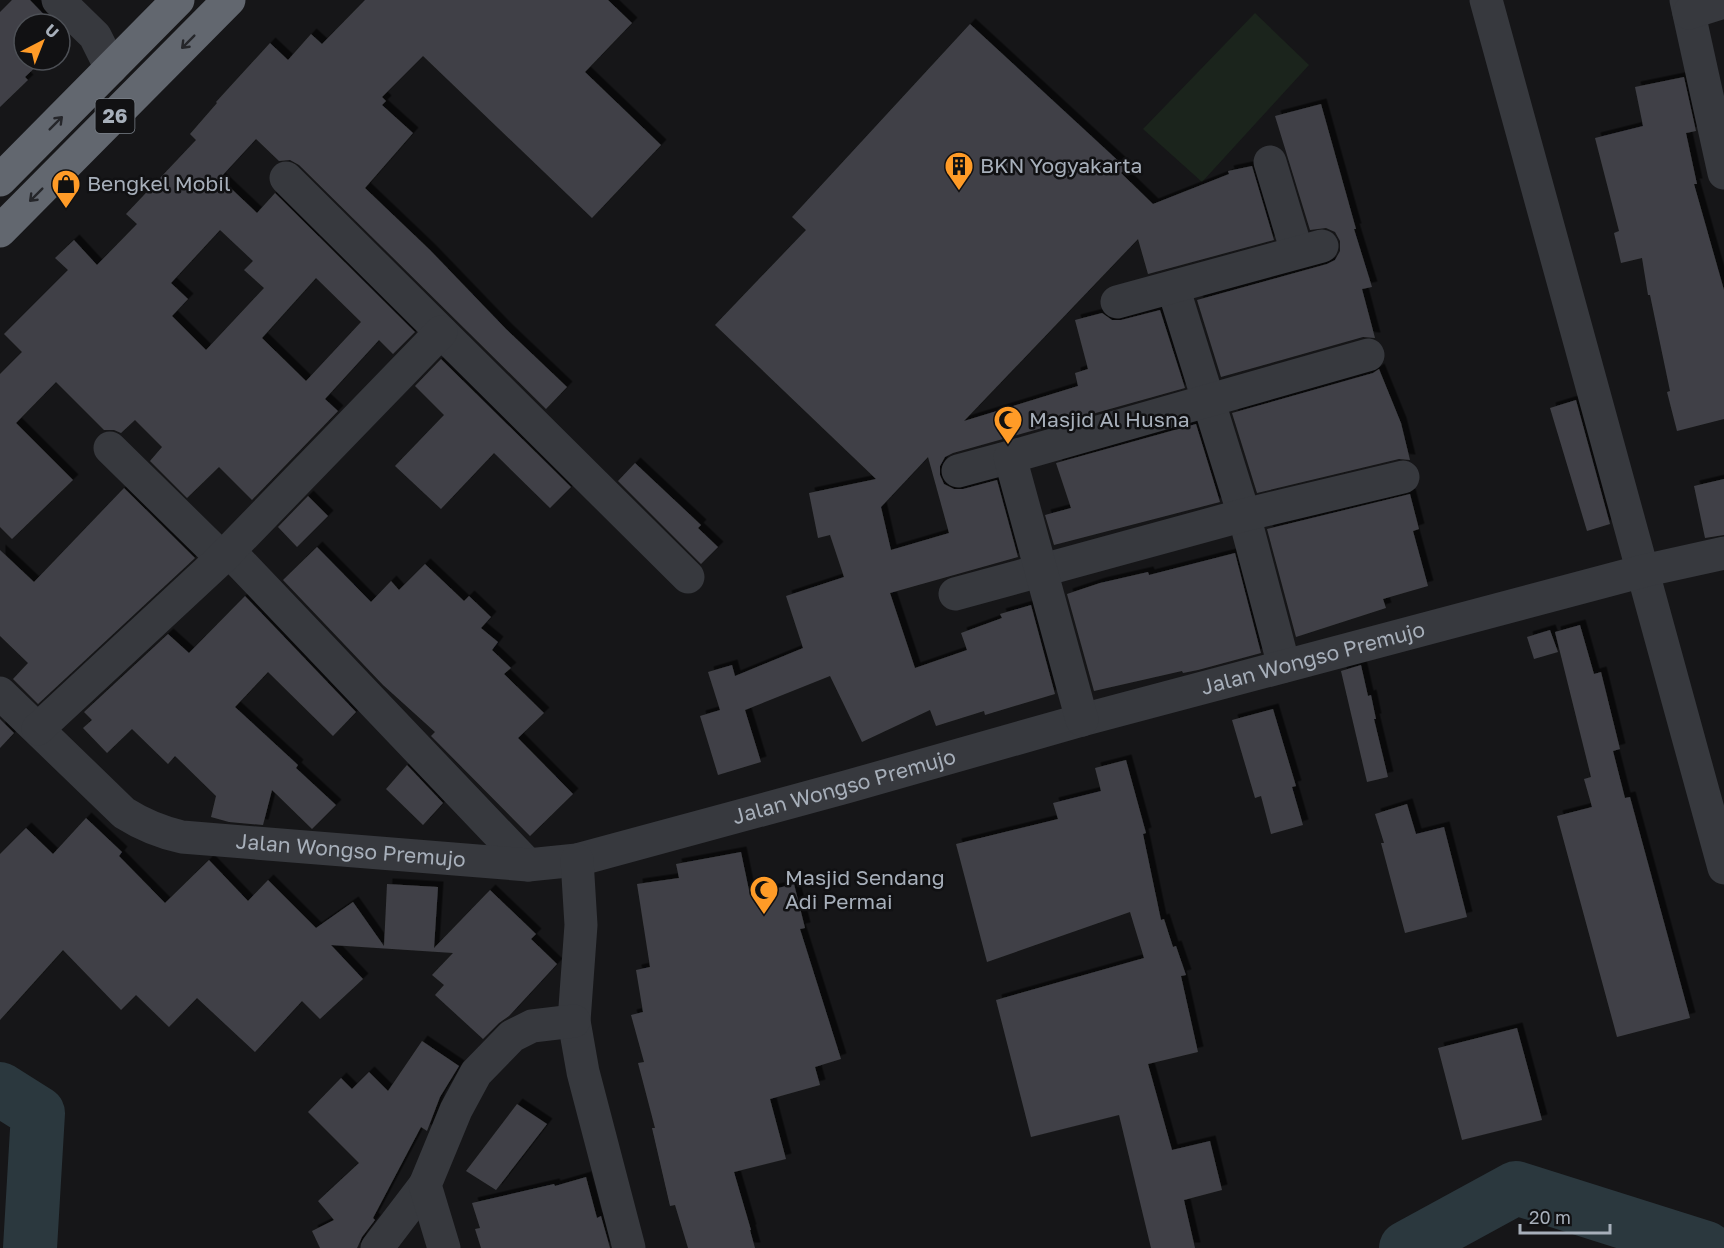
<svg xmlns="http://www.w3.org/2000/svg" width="1724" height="1248" font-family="'Golos Text',sans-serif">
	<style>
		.green { fill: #1b241c }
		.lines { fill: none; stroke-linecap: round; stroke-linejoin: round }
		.river { stroke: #2b383e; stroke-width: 54 }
		.building { fill: #404146; fill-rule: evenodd; filter: url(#shadow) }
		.street { stroke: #37393e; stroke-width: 33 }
		.highway { stroke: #62676f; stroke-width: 33 }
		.oneway { stroke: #25262a }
		.labels { text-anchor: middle; stroke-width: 5; stroke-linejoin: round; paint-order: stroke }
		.shield { fill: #111113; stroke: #7a8088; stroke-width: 1.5 }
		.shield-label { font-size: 20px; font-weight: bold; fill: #a7afba }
		.poi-label { font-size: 21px; fill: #a7afba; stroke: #111113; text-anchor: start }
		.street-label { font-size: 21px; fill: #a7afba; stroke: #111113 }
	</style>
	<defs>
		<filter id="shadow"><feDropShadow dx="5.5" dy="-5.5" stdDeviation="0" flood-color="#0009"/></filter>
	</defs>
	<rect width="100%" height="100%" fill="#161618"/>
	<path class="green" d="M1255,13L1309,65L1202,182L1143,129Z"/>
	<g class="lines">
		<path class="river" d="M0,1089L38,1113L30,1248
			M1406,1248L1516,1188L1706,1248"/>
	</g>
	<path class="building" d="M12,0H30L53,24H24V60H43L25,77L28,80L0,107V12Z
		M365,0H608L632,23L585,72L661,145L592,218L423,56L382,97L386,101L382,105L413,133L365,188L430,250L506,329L567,387L546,409L299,165L290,160L279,161L256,139L220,178L257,213L275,193L415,332L393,354L379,340L325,399L338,411L252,500L219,467L187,498L150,461L162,447L135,420L121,433L114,430H104L56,382L16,423L73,480L12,539L0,527V374L22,352L4,334L68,270L55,258L74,240L97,265L137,224L126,214L196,140L190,134L217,103L216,102L270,43L288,60L311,34L322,44ZM220,230L253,261L244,270L264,288L206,350L172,316L188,299L171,283ZM316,278L361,322L306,381L262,338Z
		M970,24L1126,168L1121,173L1153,204L1229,174L1228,171L1252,166L1274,240L1148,274L1138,239L964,421L1078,386L1075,373L1088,369L1075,320L1102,313L1112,320H1121L1160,310L1185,388L953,453L945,457L940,466V475L944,484L954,489H963L997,480L1018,557L890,593L915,668L967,650L961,633L1002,618L1000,614L1031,605L1055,694L985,715L984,711L936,726L930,710L862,742L830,676L745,710L761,762L718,775L700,716L720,710L708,672L732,665L735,676L803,648L786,596L844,577L830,535L818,538L809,493L876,479L715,325L806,230L792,217ZM928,457L949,533L891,550L881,507Z
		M1684,77L1696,131L1686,133L1697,184H1694L1724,290V419L1677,431L1667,392L1670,391L1650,295H1648L1642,258L1621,263L1614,233L1619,231L1595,138L1643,126L1635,87Z
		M1321,104L1356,229H1354L1372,287L1362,289L1375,338L1363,337L1221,377L1197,300L1327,264L1335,260L1340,251V241L1335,232L1326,228L1310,230L1275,116Z
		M441,359L571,487L550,508L494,453L441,509L395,466L444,415L415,386Z
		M1379,369L1401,423L1410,460L1399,459L1257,493L1232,413L1373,373Z
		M1576,400L1610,524L1587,531L1550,408Z
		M1196,424L1220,502L1054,545L1045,515L1071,508L1056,463Z
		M635,463L701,525L698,528L718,547L701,564L618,481Z
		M1724,479V535L1705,538L1694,486Z
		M124,488L195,558L38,704L13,679L28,663L0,636V550L34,582Z
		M1410,494L1419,529L1413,531L1428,586L1383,599L1386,608L1296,637L1267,529Z
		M308,496L328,516L297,547L278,527Z
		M317,547L371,602L391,581L399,590L425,564L464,601L469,596L491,617L481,628L498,642L492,650L511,668L504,674L544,713L518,738L573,794L530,836L431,736L435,732L383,685L283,580Z
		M1235,553L1261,653L1198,670L1183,673L1182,671L1094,691L1067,594L1100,583L1148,572L1149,575Z
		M245,596L356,712L333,736L268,672L235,707L298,765L296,768L336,805L312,829L272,790L263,825L229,822L211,817L216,796L175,756L168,764L132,729L107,753L83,728L92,720L84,712L168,634L189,653Z
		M1580,625L1594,674L1601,672L1620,749L1613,751L1625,798L1630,797L1690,1018L1617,1037L1557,816L1592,807L1584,779L1591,777L1555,632Z
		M1550,630L1558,652L1534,659L1527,637Z
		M1361,665L1368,696L1371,695L1376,719H1374L1388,777L1367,782L1341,671Z
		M1273,709L1296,786L1292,787L1303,825L1271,834L1261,796L1255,798L1232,720Z
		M0,719L14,733L0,748Z
		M1126,760L1146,833L1143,834L1161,920L1164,919L1173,947L1176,946L1186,975L1181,976L1198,1052L1148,1064L1172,1150L1210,1141L1222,1190L1184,1200L1195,1248H1151L1119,1115L1031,1137L996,1000L1144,958L1130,912L987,962L956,844L1058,819L1053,803L1101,791L1095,768Z
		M407,765L443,803L423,825L386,789Z
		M1407,804L1416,834L1444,827L1467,917L1405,933L1381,843H1384L1375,814Z
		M86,818L122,852L119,856L165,903L209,860L248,901L268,880L316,928L353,902L384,946L387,884L438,887L434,948L490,890L536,934L531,939L557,964L509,1016L499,1023L483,1039L435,995L444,985L432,975L453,953L331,945L363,979L320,1019L302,1001L255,1052L197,998L169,1027L136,995L121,1010L63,950L0,1020V854L26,828L53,854Z
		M741,852L750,895L794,884L805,928L800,929L841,1059L815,1067L820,1085L770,1099L786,1159L734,1172L751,1230H750L755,1248H688L675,1205L670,1206L652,1128H655L638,1063L644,1062L631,1015L643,1012L636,970L650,967L637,884L679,878L676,864Z
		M1517,1028L1542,1120L1462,1140L1438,1048Z
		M422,1041L459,1066L440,1097L427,1131L421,1127L373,1218L375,1220L362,1237L358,1246L357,1248H320L312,1231L334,1220L318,1201L359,1163L308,1112L341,1078L352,1089L369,1072L388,1091Z
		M517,1104L547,1124L496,1190L466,1171Z
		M586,1177L597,1218L601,1216L610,1248H481L475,1229L480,1228L472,1203L554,1184L555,1186Z"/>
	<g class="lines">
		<g class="street">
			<path d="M58,0L95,36L111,68"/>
			<path d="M1486,0L1724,868"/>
			<path d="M1686,0L1724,173"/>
			<path d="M1689,13L1724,2"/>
			<path d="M1270,162L1297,252"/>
			<path d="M286,178L688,577"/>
			<path d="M1173,287L1244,515L1284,666"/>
			<path d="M1117,302L1322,246"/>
			<path d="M110,448L222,558"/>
			<path d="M958,471L1010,457"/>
			<path d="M229,551L528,865"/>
			<path d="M955,594L1244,515L1403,477"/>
			<path id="s1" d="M0,693L124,813C143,825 160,832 182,837L528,865L577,860L846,787L1082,720L1643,571L1724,553"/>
			<path d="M1082,720L1010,457L1368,355"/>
			<path d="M38,729L222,558L441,332"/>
			<path d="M577,860L581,925L574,1021L583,1072L629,1248"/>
			<path d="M377,1248L425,1185"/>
			<path d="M444,1248L425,1185L456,1110L476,1073L512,1036L532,1026L574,1021"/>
		</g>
		<path class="highway" d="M0,180L178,0
			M0,231L229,0"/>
	</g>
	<defs><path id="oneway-shaft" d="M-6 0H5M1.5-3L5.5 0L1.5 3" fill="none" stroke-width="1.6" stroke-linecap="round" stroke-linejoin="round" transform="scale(1.5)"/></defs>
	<g class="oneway">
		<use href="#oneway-shaft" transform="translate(188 42) rotate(135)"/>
		<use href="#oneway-shaft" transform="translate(56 123) rotate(-45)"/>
		<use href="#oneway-shaft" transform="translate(36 195) rotate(135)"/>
	</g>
	<defs>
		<g id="building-pin" transform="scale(1.5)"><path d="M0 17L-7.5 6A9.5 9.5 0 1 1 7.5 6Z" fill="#ff9b27" stroke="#111113"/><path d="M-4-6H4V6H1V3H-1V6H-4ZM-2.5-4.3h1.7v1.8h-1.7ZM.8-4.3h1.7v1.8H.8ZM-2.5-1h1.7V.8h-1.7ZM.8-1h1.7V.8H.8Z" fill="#111"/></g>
		<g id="shop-pin" transform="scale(1.5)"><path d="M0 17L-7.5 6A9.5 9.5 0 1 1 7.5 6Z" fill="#ff9b27" stroke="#111113"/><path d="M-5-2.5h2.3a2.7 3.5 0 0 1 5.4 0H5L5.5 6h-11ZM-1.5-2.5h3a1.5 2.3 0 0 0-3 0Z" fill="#111"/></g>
		<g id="mosque-pin" transform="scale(1.5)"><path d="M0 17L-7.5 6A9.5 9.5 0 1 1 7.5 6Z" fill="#ff9b27" stroke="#111113"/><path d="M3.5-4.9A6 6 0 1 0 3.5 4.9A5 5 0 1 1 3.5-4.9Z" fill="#111"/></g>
	</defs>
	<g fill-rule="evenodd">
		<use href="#building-pin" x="959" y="166"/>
		<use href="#shop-pin" x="66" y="184"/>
		<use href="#mosque-pin" x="1008" y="420"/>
		<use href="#mosque-pin" x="764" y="890"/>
	</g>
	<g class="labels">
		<rect class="shield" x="95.5" y="99" width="39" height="34" rx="4.5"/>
		<g class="shield-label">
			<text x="115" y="123">26</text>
		</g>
		<g class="poi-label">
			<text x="980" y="173">BKN Yogyakarta</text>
			<text x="87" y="191">Bengkel Mobil</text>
			<text x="1029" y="427">Masjid Al Husna</text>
			<text x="785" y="885">Masjid Sendang<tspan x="785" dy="24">Adi Permai</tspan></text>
		</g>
		<g class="street-label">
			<text dy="7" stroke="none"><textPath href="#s1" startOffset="1395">Jalan Wongso Premujo</textPath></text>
			<text dy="7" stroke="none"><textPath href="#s1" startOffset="909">Jalan Wongso Premujo</textPath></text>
			<text dy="7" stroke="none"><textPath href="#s1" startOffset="405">Jalan Wongso Premujo</textPath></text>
		</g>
	</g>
	<g transform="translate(42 42) rotate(42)"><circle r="28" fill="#111113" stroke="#4d5056" stroke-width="1.5"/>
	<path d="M0-4.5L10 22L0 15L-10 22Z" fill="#ff9b27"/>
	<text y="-9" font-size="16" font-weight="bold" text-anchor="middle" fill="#a7afba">U</text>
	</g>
	<path d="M1520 1224v9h90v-9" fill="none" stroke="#a7afba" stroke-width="3"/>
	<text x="1529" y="1224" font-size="18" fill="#a7afba" stroke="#111113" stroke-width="4.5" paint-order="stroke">20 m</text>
</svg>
